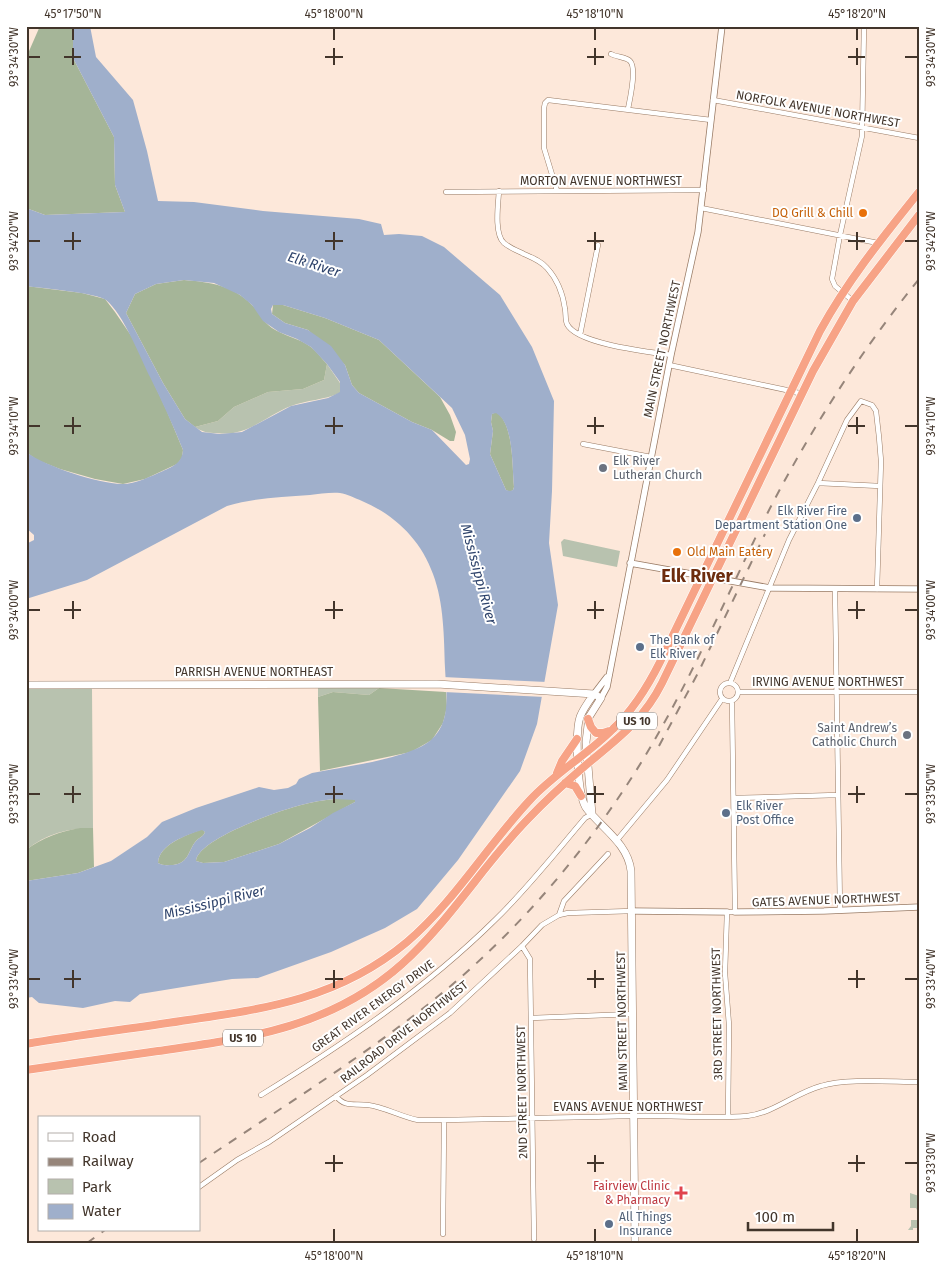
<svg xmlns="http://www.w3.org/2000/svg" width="945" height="1269" font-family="'Fira Sans',sans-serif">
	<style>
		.green { fill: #b8c2af }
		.forest { fill: #a5b598 }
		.water { fill: #9fafcb; fill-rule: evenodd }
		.pier { fill: #fde8da }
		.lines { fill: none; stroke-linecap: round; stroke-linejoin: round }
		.minor-casing { stroke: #997b65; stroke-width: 5.5 }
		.tertiary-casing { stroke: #997b65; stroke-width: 7 }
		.secondary-casing { stroke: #997b65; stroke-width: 8 }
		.trunk-casing { stroke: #fff; stroke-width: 9 }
		.minor { stroke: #fff; stroke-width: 4.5 }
		.tertiary { stroke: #fff; stroke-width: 5.5 }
		.secondary { stroke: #fff; stroke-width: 7 }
		.trunk { stroke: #f7a386; stroke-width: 8 }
		.rail { stroke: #96857a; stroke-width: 2; stroke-dasharray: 9 9; stroke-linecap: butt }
		.ticks { fill: none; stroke: #42352b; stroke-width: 2 }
		.food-dot { fill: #e8710a; stroke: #fff; stroke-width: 2 }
		.worship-dot { fill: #6b7280; stroke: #fff; stroke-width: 2 }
		.service-dot { fill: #5c6f8a; stroke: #fff; stroke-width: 2 }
		.health-dot { fill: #e0444e; stroke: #fff; stroke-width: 2 }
		.labels { text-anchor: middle; stroke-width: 4; stroke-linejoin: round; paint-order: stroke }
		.shield { fill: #fff; stroke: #7b726b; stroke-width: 1 }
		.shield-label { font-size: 11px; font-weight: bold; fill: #42352b }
		.street-label { font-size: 12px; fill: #42352b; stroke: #fff }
		.food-label { font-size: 12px; fill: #c56008; stroke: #fff; text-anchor: end }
		.worship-label { font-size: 12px; fill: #5b616d; stroke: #fff; text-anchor: start }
		.service-label { font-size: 12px; fill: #4e5e75; stroke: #fff; text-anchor: start }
		.health-label { font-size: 12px; fill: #be3a42; stroke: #fff; text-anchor: end }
		.water-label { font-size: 14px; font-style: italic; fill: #2f446c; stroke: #fff }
		.district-label { font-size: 18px; font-weight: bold; fill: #6d2d0e; stroke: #fff }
		.neatline { fill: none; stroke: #42352b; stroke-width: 2 }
		.ticks-label { font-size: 12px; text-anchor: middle; fill: #42352b }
	</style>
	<rect width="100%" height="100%" fill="#fde8da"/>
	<path class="green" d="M327,364L340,383V393C324,400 307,400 291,406C265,416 248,437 217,433C208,433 202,432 195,427L218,421L234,407L268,392L303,389L324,380Z
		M564,539L620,551L617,567L563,556L561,542Z
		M92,688L93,828C68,828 46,834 26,850V689Z
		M318,688H379L369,695L333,692L318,697Z
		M910,1193L919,1196V1228H913V1230H908L911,1226V1220H917L919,1214L916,1208H910Z"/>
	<path class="forest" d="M40,26H73V58L114,137L115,185L125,212L45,215L26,208V58Z
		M184,280C209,282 233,285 252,305C261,314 260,319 272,328C284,336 299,338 311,347C317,352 322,359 327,364L324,380L303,389L268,392L234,407L218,421L195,427L185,419L163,383L126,313L135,294L156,284Z
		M26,286L82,293L105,299L115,312L132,337L166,409L183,450L182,458L177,464L145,479L123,484L95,479L60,469L37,460L26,452Z
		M273,305H283L325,318L379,340L440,397L450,415L456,432L454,441H450L432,430L412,422L359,393L352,385L345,365L308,330L285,323L272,314Z
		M496,412C514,423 512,467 514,487L513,490L510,492L506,490L490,454L493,431L491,422L492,414Z
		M379,688L446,692L447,707L443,723L432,740L411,752L320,771L318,697L333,692L369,695Z
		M335,799H353L355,800V802L279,844L224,862L203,863L196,861C197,839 281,810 301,805C312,802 323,800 335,799Z
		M80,828H93L94,867L78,873L26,881V850C43,837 59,832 80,828Z
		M202,829L205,832C203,837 200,837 197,840C188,849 190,863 173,865C167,865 163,866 158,863C159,844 187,835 202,829Z"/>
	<path class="water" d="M73,26H90L96,57L133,100L147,151L158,201L194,202L263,211L359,219L381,224L384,235L399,234L422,236L444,247L500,295L532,347L554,401L552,491L549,543L558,605L537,724L520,771L458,860L417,909L385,928L331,952L258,978L232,979L140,994L130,1002L115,1001L83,1008L39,1003L32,997L26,998V881L78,873L111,861L147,837L162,822L196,808L259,787L274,790L288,788L296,784L299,779L312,773C342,767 409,759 431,740C452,721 446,692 445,668C444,638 444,603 433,574C421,540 395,515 362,501C355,498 347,494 340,493C331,492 319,494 310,495C281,497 255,498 227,506L87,580L26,599V544L34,540V535L26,528V452C47,467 97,483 122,484C136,484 151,476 163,471C174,466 182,463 183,450C173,425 162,401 150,377C139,355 124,315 106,300C97,293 41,288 26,286V208L45,215L125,212L115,185L114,137L73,58ZM184,280L214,283L240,295L252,305L263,321L279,332L297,339L311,347L327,364L340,382V392L328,398L291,406L242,432L220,434L202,432L185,419L163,383L126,313L135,294L156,284ZM273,305H283L325,318L379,340L452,408L465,435L470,459L469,464L466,465L432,430L412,422L359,393L352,385L345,365L331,346L308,330L285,323L272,314L271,309ZM496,413C514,423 512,467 514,487L513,490L510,491L506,490L490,454L493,431L491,422L492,414ZM335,799L355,800V802L333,813L310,828L279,844L224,862L203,863L196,861C197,839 281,810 301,805C312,802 323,800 335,799ZM202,830L205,832C203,837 200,837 197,840C188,849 190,863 173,865C167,865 163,866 158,863C159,844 187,835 202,830Z"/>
	<path class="pier" d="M443,677L547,682L545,697L444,692Z"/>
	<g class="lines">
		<g class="minor-casing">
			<path id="minor" d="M611,54C616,57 626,57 630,61C637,68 630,99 628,109
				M713,100L919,138
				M499,191C498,205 494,234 504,243C510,248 518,251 524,254C533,258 541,261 547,268C557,279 563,294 565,309C566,314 565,320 567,324C576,344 650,352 671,355
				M557,191L544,148V108L545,103L548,100L711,120
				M446,192L704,190
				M701,208L878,243
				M853,301L835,286L832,279L840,235L862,136L864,26
				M580,335L598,245
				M669,365L791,391L802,394
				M583,444L651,457
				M818,483L880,486
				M835,589L840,910
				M720 692a9 9 0 1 1 18 0a9 9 0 1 1-18 0Z
				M730,683L789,540L818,483L847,420L861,401L872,405L876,411L879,437L881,461L877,589
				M738,692H919
				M734,798L837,795
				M617,840L667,780L722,699
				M559,915L568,913L632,911
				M522,946L530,959L534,1239
				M531,1018L633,1014
				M261,1095C344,1044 425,989 495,920C528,888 556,852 585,818L592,814
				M336,1096C345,1108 355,1103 368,1105C385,1107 401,1117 418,1120C490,1120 562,1117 634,1116C671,1115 710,1119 747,1116C774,1113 795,1093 821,1086C846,1078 891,1082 919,1082
				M728,1117L729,1025L725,973L727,912H735L732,701
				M199,1187L237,1160L269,1142L367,1075L450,1013L522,946L542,925L559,915L564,901L608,854
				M443,1234L444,1120"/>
		</g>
		<g class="tertiary-casing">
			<path id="tertiary" d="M630,563L770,588L919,589
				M594,694L607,677
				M601,698L607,687L671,355L698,232L722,26
				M632,911L727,912
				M735,912L824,911L919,907"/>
		</g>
		<g class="secondary-casing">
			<path id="secondary" d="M26,685L437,684L594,694L601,698L589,717L586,742L592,814
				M594,694C589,701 583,709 580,717C575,732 577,798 587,809C603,829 628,844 631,871L635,1243"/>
		</g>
		<g class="trunk-casing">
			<path id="trunk" d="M588,719L591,727L596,733H603L609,731
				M557,773L562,761L577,739
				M565,783L575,786L581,796
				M26,1044C78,1035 130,1029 181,1021C265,1009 339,999 407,942C455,901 487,846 530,800C555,773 587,755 613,729C633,710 648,686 660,662L820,331C848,280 883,237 919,192
				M26,1070C70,1064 114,1057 158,1051C249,1038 330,1028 402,964C450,921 483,865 528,819C546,800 566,782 586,765C617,739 643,721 662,683L813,371L853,301L919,215"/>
		</g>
		<use href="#minor" class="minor"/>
		<use href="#tertiary" class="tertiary"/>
		<use href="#secondary" class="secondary"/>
		<use href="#trunk" class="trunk"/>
		<path class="rail" d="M918,302L919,301
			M659,746L698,673L765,534
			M199,1163C282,1107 370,1053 447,989C520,928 583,854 634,774C686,692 724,601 767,514C809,432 860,352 919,279
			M87,1243L105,1230"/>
	</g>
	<path class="ticks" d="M73,28V40M334,28V40M595,28V40M857,28V40M73,48V65M334,48V65M595,48V65M857,48V65M28,57H40M64,57H81M325,57H343M587,57H604M848,57H865M905,57H918M73,232V250M334,232V250M595,232V250M857,232V250M28,241H40M64,241H81M325,241H343M587,241H604M848,241H865M905,241H918M73,417V434M334,417V434M595,417V434M857,417V434M28,426H40M64,426H81M325,426H343M587,426H604M848,426H865M905,426H918M73,601V619M334,601V619M595,601V619M857,601V619M28,610H40M64,610H81M325,610H343M587,610H604M848,610H865M905,610H918M73,786V803M334,786V803M595,786V803M857,786V803M28,794H40M64,794H81M325,794H343M587,794H604M848,794H865M905,794H918M73,970V988M334,970V988M595,970V988M857,970V988M28,979H40M64,979H81M325,979H343M587,979H604M848,979H865M905,979H918M334,1155V1172M595,1155V1172M857,1155V1172M325,1163H343M587,1163H604M848,1163H865M905,1163H918M334,1229V1242M595,1229V1242M857,1229V1242"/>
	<g class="food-dot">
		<circle cx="863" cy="213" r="5"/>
		<circle cx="677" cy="552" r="5"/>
	</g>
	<g class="worship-dot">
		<circle cx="603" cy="468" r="5"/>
		<circle cx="907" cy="735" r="5"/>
	</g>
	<g class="service-dot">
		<circle cx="857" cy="518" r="5"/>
		<circle cx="640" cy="647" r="5"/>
		<circle cx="726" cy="813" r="5"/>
		<circle cx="609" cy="1224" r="5"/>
	</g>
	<path class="health-dot" d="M678.5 1185.5h5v5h5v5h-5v5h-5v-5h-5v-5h5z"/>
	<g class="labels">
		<g class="shield">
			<rect x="617" y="712.5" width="40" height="17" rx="4"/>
			<rect x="223" y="1029.5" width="40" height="17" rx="4"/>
		</g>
		<g class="shield-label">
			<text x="637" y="725">US 10</text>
			<text x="243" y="1042">US 10</text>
		</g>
		<g class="street-label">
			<text transform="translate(818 109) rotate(10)" y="4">NORFOLK AVENUE NORTHWEST</text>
			<text x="601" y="185">MORTON AVENUE NORTHWEST</text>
			<text transform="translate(662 349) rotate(-78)" y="4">MAIN STREET NORTHWEST</text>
			<text x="254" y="676">PARRISH AVENUE NORTHEAST</text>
			<text x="828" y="686">IRVING AVENUE NORTHWEST</text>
			<text transform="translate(826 900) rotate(-2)" y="4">GATES AVENUE NORTHWEST</text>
			<text transform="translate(373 1006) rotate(-36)" y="4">GREAT RIVER ENERGY DRIVE</text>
			<text transform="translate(717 1014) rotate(-91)" y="4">3RD STREET NORTHWEST</text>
			<text transform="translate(622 1021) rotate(-91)" y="4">MAIN STREET NORTHWEST</text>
			<text transform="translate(404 1032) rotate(-38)" y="4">RAILROAD DRIVE NORTHWEST</text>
			<text transform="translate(522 1092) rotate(-91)" y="4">2ND STREET NORTHWEST</text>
			<text x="628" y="1111">EVANS AVENUE NORTHWEST</text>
		</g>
		<g class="food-label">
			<text x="853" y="217">DQ Grill &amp; Chill</text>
			<text x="687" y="556" text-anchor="start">Old Main Eatery</text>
		</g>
		<g class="worship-label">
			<text x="613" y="465">Elk River<tspan x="613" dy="14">Lutheran Church</tspan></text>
			<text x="897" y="732" text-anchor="end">Saint Andrew’s<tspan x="897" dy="14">Catholic Church</tspan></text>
		</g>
		<g class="service-label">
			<text x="847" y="515" text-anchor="end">Elk River Fire<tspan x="847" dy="14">Department Station One</tspan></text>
			<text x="650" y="644">The Bank of<tspan x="650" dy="14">Elk River</tspan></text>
			<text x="736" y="810">Elk River<tspan x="736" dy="14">Post Office</tspan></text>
			<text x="619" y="1221">All Things<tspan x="619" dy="14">Insurance</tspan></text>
		</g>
		<g class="health-label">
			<text x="670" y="1190">Fairview Clinic<tspan x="670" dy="14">&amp; Pharmacy</tspan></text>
		</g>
		<g class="water-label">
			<text transform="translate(314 264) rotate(18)" y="5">Elk River</text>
			<text transform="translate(479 574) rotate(75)" y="5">Mississippi River</text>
			<text transform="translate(214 902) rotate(-14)" y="5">Mississippi River</text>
		</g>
		<g class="district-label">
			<text x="697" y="582">Elk River</text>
		</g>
	</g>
	<rect width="945" height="1269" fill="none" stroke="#ffffff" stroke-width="55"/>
	<rect x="38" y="1116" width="162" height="115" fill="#ffffff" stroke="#b3aeaa"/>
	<rect x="48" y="1133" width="25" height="8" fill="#ffffff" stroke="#b3aeaa"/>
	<text x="82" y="1142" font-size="15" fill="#42352b">Road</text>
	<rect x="48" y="1158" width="25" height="8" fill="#96857a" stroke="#b3aeaa"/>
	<text x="82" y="1166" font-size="15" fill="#42352b">Railway</text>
	<rect x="48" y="1179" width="25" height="15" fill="#b8c2af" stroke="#b3aeaa"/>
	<text x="82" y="1192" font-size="15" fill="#42352b">Park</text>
	<rect x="48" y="1204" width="25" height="15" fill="#9fafcb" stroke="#b3aeaa"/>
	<text x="82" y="1216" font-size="15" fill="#42352b">Water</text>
	<path d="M748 1222v8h85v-8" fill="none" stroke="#42352b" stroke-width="2.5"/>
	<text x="755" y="1222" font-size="15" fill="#42352b" stroke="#ffffff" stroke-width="4" paint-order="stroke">100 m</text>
	<rect x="28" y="28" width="890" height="1214" class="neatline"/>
	<g class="ticks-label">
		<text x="73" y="18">45°17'50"N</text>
		<text x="334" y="18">45°18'00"N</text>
		<text x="595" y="18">45°18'10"N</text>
		<text x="857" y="18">45°18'20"N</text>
		<text transform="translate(931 57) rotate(-90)" y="4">93°34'30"W</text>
		<text transform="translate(14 57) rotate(-90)" y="4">93°34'30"W</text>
		<text transform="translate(931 241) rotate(-90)" y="4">93°34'20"W</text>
		<text transform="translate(14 241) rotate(-90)" y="4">93°34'20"W</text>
		<text transform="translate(931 426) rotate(-90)" y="4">93°34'10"W</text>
		<text transform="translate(14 426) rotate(-90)" y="4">93°34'10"W</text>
		<text transform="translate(931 610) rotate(-90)" y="4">93°34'00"W</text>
		<text transform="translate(14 610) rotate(-90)" y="4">93°34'00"W</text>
		<text transform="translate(931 794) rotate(-90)" y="4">93°33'50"W</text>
		<text transform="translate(14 794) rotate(-90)" y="4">93°33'50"W</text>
		<text transform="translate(931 979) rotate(-90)" y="4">93°33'40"W</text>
		<text transform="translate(14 979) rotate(-90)" y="4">93°33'40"W</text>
		<text transform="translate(931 1163) rotate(-90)" y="4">93°33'30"W</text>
		<text x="334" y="1260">45°18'00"N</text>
		<text x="595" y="1260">45°18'10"N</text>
		<text x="857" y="1260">45°18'20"N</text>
	</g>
</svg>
